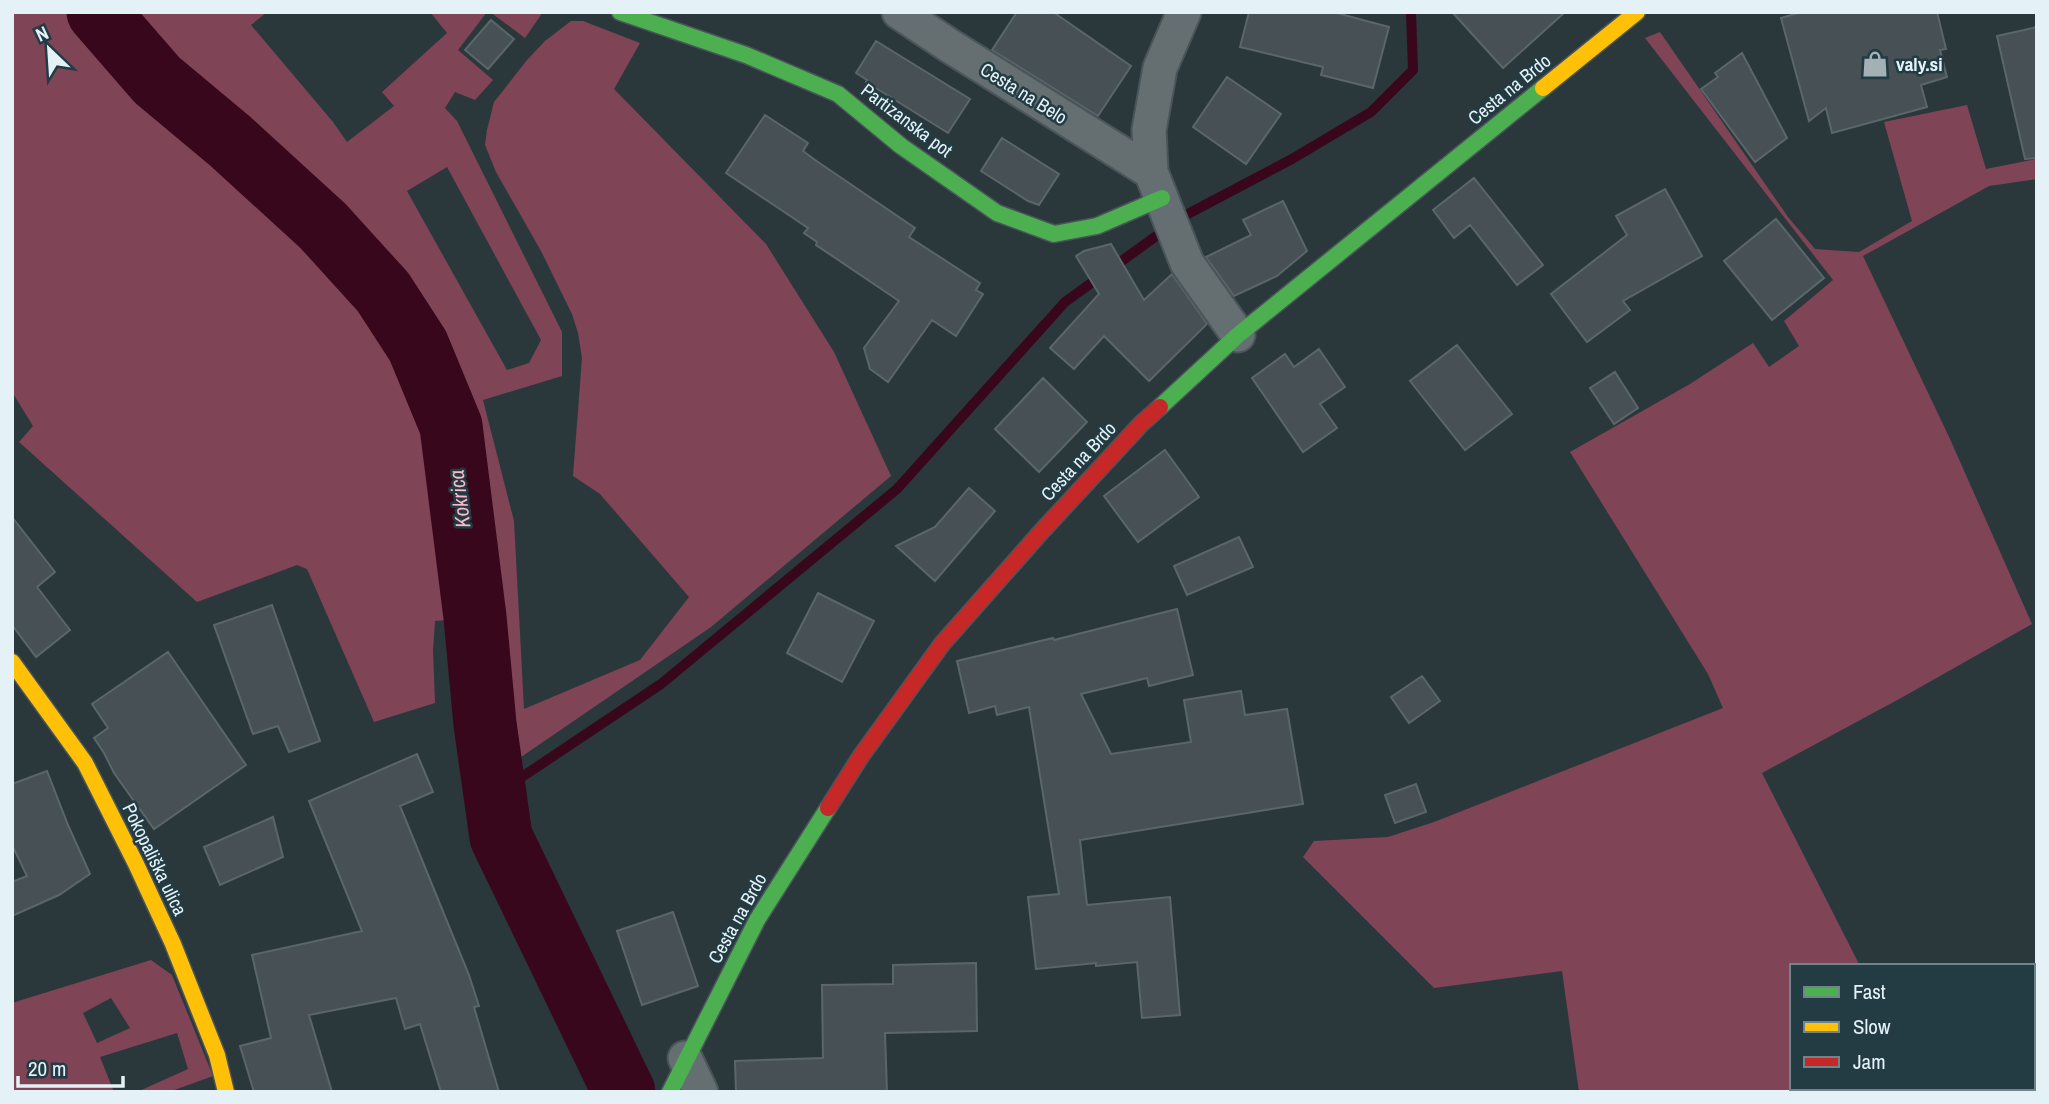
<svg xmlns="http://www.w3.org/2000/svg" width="2049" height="1104" font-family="'Archivo Narrow',sans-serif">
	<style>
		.green { fill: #804457; fill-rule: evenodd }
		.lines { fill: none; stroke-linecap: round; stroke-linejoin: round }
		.stream { stroke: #38071b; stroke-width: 10 }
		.river { stroke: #38071b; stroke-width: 63 }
		.building { fill: #465055; stroke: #5a6669; stroke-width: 2 }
		.street-casing { stroke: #4a555a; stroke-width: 37 }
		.fast-casing { stroke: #4a555a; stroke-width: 19 }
		.slow-casing { stroke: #4a555a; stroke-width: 19 }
		.jam-casing { stroke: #4a555a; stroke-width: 19 }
		.street { stroke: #656f72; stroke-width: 33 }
		.fast { stroke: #4caf50; stroke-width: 16 }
		.slow { stroke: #ffc107; stroke-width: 16 }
		.jam { stroke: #c62828; stroke-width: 16 }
		.labels { text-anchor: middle; stroke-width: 5; stroke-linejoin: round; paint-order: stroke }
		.poi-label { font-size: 19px; font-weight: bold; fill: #e4f2f8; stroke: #233b43; text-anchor: start }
		.street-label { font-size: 19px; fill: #e4f2f8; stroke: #233b43 }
		.water-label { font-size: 21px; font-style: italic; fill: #fdb8c9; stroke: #233b43 }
	</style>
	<rect width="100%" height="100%" fill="#2a383c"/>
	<path class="green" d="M12,12H74L131,77L154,99L301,221L375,310L411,363L435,434L452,515L447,620L435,621L433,650L435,703L374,722L307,569L297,565L197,602L19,442L33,426L12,392Z
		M120,12H267L251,25L333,122L347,142L394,106L382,92L447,33L430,12H487L458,50L493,80L475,100L455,92L445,108L457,121L562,332V376L483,400L514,521L524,709L640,660L689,597L600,494L573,476L582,358L578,333L572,314L541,251L496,172L485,145L487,130L494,102L527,60L545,41L571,21H583L640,43L614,89L766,244L834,352L891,476L711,627L508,766L496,717L484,589L482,525L470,462L460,422L441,371L417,317L358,238L315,195L259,145L195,93L150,51ZM447,167L541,340L529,363L507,370L407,191Z
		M490,12H543L525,38Z
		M1660,32L1788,217L1815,249L1859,252L1912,221L1884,122L1967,105L1986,169L2037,159V179L1989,186L1863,256L1950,439L2032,624L1901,698L1762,773L1860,966H1792V1088H1917L1918,1092H1579L1562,971L1434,988L1303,857L1314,841L1388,837L1434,822L1723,708L1708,674L1570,452L1690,384L1753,343L1769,367L1799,346L1784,321L1833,280L1645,38Z
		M151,960L172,975L213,1076L169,1092H137L188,1069L177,1033L100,1057L114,1092H12V1003ZM111,998L130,1028L97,1043L83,1013Z"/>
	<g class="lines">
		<path class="stream" d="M495,795L661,684L897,489L1065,302L1184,216L1292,159L1371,112L1413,70L1411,12"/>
		<path class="river" d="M98,12L157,80L230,141L323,226L383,292L418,346L451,426L475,617L485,724L501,837L624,1092"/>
	</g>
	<path class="building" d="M1017,12H1053L1131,66L1098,116L992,50Z
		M1249,12H1333L1389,27L1373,88L1321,75L1323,67L1240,47Z
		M1452,12H1565L1503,68Z
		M1802,12H1937L1946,49L1940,50L1947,77L1921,85L1927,107L1832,133L1826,108L1809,121L1781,18Z
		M491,20L514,39L488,69L465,50Z
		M2037,27V158L2025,159L1997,36Z
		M876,41L970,99L948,133L866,82L867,80L856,73Z
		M1742,53L1787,138L1755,162L1701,89L1718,77L1715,73Z
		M1227,77L1281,114L1246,164L1193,127Z
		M765,115L808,143L803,151L818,162L915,228L909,237L980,283L976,290L983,294L956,336L932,320L888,382L870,369L864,348L899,301L816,245L817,242L804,233L808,228L726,173Z
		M1002,138L1059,174L1039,205L1028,201L981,171Z
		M1474,178L1543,265L1517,285L1470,225L1454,238L1433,210Z
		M1665,189L1702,256L1623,301L1630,310L1587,342L1551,294L1627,235L1616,216Z
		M1283,201L1307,251L1277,276L1234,296L1206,257L1251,235L1243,220Z
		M1776,219L1824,278L1772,320L1724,261Z
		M1111,244L1144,300L1172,274L1207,324L1149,381L1104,336L1074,369L1050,348L1099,294L1076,256L1084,251Z
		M1457,345L1512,414L1465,450L1410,381Z
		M1319,349L1345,387L1320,404L1337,428L1303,452L1252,378L1285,354L1294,367Z
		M1615,372L1638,408L1614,424L1590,388Z
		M1043,378L1087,422L1039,472L995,429Z
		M1165,450L1199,497L1138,542L1104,496Z
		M969,488L995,511L935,581L896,546L935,527Z
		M12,517L55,572L37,587L70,630L36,657L12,625Z
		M1239,537L1253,567L1187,595L1174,566Z
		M818,593L874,621L842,682L787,653Z
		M272,605L320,741L289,752L278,726L253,734L214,625Z
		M1177,609L1193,675L1149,686L1147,678L1081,694L1111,754L1191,742L1184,700L1241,691L1245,715L1287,709L1303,804L1080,840L1087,905L1170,897L1180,1015L1142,1018L1137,962L1096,966V963L1036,969L1028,897L1059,894L1029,707L997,715L995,706L969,713L957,661L1053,638L1054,640Z
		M168,652L246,765L154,829L114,773L104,753L94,738L108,728L92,704Z
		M1422,676L1440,701L1409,723L1391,697Z
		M417,754L433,792L400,806L469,975L479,1006L474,1007L499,1092H441L420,1024L405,1029L396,998L309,1015L332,1092H254L240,1046L271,1038L252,955L362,931L309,801Z
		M47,771L68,825L90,874L59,895L12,916V882L27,876L12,845V784Z
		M1416,784L1426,812L1395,823L1385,795Z
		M273,817L283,857L220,885L204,847Z
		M673,912L698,986L642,1005L617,931Z
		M976,963L977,1031L885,1033L887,1092H736L735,1061L823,1058L822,985L893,984V965Z"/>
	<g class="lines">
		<g class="street-casing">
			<path id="street" d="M899,12L950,46L1151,172
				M1184,12L1160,68L1149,130L1151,172L1187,263L1238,335
				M685,1058L701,1092"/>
		</g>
		<g class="fast-casing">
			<path id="fast" d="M620,12L746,55L838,94L901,146L997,213L1054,234L1097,226L1162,198
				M1160,407L1238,335L1543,88
				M670,1092L757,920L828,808"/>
		</g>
		<g class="slow-casing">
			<path id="slow" d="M1543,88L1637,12
				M12,662L85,763L136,864L173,944L217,1055L226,1092"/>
		</g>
		<g class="jam-casing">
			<path id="jam" d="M828,808L861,756L942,644L1041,532L1141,424L1160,407"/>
		</g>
		<use href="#street" class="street"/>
		<use href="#fast" class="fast"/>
		<use href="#slow" class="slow"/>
		<use href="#jam" class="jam"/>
	</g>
	<defs>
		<g id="shop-bare" transform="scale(2.1)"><path d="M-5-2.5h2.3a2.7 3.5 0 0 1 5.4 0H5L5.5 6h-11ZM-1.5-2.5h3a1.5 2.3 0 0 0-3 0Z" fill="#a3b1b6" stroke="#233b43" stroke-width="2.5" paint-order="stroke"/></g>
	</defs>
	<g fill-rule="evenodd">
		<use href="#shop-bare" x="1875" y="64"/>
	</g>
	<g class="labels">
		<g class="poi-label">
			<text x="1896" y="71">valy.si</text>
		</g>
		<g class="street-label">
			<text transform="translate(1509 89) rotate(-39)" y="7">Cesta na Brdo</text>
			<text transform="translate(1024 93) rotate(32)" y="7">Cesta na Belo</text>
			<text transform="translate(907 120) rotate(37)" y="7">Partizanska pot</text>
			<text transform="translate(1078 461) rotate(-47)" y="7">Cesta na Brdo</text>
			<text transform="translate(155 859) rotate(64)" y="7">Pokopališka ulica</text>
			<text transform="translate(737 918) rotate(-61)" y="7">Cesta na Brdo</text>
		</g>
		<g class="water-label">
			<text transform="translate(460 499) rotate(-97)" y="7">Kokrica</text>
		</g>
	</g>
	<rect width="2049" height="1104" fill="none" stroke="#e4f2f8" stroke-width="28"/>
	<rect x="1790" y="964" width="245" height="126" fill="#233b43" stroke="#70848b" stroke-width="2"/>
	<rect x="1804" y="987" width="35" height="10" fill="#4caf50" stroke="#70848b" stroke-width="2"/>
	<text x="1853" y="999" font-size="21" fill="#e4f2f8">Fast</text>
	<rect x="1804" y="1022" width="35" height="10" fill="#ffc107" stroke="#70848b" stroke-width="2"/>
	<text x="1853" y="1034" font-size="21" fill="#e4f2f8">Slow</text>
	<rect x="1804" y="1057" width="35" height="10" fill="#c62828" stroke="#70848b" stroke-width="2"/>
	<text x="1853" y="1069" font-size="21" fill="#e4f2f8">Jam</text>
	<g transform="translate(49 49) rotate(335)" stroke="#233b43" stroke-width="5" paint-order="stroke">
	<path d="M0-5L12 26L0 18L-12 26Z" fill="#e4f2f8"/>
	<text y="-10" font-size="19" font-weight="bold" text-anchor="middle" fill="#e4f2f8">N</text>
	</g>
	<path d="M18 1076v10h105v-10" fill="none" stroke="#e4f2f8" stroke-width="3.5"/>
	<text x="28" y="1076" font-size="21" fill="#e4f2f8" stroke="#233b43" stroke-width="5" paint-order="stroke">20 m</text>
</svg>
